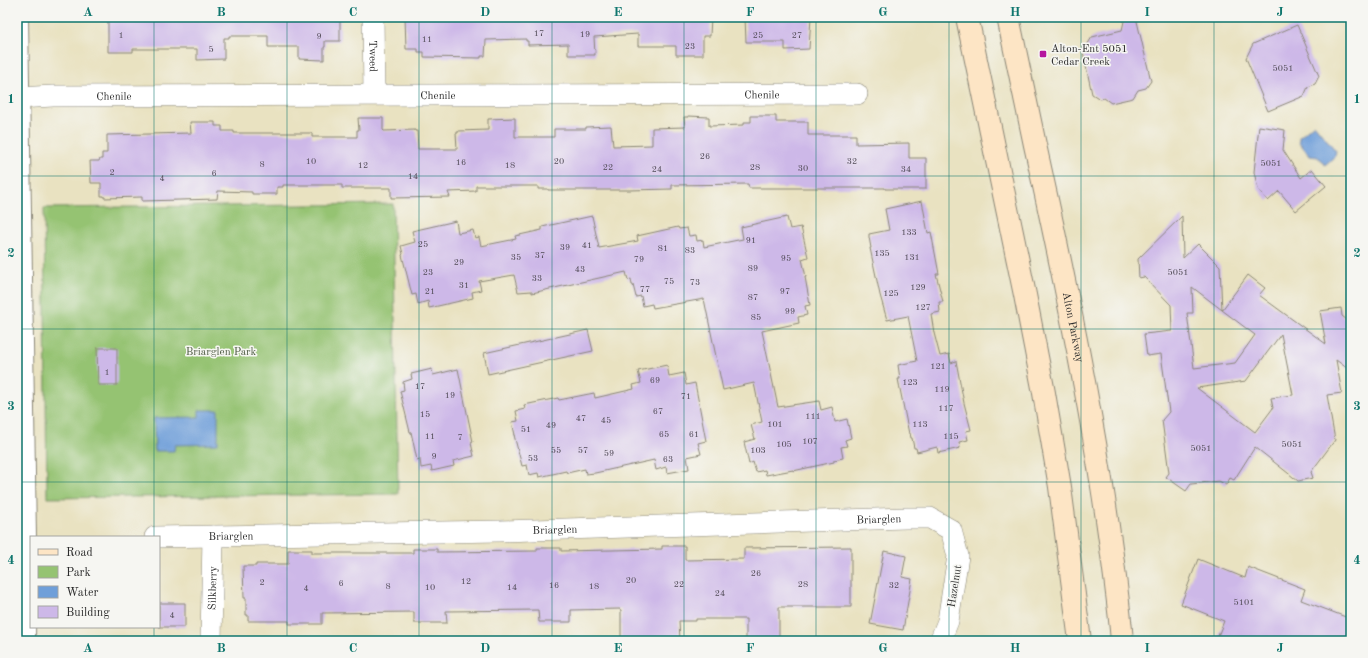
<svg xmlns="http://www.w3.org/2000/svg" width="1368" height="658" font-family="'Old Standard TT',serif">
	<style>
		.green { fill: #95c372; stroke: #60774e }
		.water { fill: #6f9fd9; stroke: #4d6582 }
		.building { fill: #cdb8e8; fill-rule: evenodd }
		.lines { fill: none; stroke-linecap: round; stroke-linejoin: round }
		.minor-casing { stroke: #8a8676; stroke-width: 22 }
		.tertiary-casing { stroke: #8a8676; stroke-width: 24 }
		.secondary-casing { stroke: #8a8676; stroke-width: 24 }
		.minor { stroke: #fff; stroke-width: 21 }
		.tertiary { stroke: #fff; stroke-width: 22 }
		.secondary { stroke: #fde5c5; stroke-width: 22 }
		.grid { fill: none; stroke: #0f766e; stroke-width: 1; stroke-opacity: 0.55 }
		.poi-dot { fill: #b5179e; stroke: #f6f6f2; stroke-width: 1.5 }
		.labels { text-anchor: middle; stroke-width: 3; stroke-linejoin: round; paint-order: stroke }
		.number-label { font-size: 9px; fill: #544e5a }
		.poi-label { font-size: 11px; fill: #2b2b2b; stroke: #f6f6f2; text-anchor: start }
		.street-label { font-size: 11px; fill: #2b2b2b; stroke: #f6f6f2 }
		.park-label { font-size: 11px; fill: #4b5940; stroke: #f6f6f2 }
		.neatline { fill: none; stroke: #0f766e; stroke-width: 1.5 }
		.grid-label { font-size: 13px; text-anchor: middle; font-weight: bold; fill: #0f766e }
	</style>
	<rect width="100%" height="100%" fill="#f6f6f2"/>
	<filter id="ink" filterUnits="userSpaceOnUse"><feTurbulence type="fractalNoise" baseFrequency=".025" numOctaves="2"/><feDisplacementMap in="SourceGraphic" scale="8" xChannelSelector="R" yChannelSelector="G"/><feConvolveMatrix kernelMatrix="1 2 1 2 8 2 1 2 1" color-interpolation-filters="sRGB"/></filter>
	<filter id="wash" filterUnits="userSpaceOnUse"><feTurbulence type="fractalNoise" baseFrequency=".012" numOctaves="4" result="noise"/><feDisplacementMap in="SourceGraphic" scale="16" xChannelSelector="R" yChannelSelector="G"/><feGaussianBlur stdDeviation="0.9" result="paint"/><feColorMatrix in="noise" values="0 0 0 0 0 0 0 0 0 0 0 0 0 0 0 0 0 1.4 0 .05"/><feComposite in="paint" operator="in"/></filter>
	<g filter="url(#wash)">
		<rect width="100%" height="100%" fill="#e9e2c1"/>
		<path class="green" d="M393,204L398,494L47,498L44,208Z"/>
		<path class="water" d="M1314,124L1336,151L1335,156L1325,165L1318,157L1310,156L1299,142V137Z
			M199,410H218V444L175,445L174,451H155L154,418L199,417Z"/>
		<g id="blocks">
			<path class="building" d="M108,17H340V41H325V47H324V60L299,59V47H268V36H229V38H224V59L197,60V49H133V52H108Z
				M405,17H711L710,36H703V55H676V46H638V34L594,37L595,55H568V44L528,45V41H526V39L486,40L485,56H481V58L424,57V52H418V49H406Z
				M745,17H811L809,49L785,50V42H746Z
				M1125,17H1136L1151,81L1146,88L1138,90L1133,98L1111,103L1104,98L1100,99L1092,94L1083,52L1092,37L1122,30Z
				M1297,25L1319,76L1315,84L1308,87L1304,96L1268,111L1246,58L1253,44Z
				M688,116L709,117V126L744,125V122H751V116H776V122H808V135H856V144L909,143V158H926V189H885V188H749L748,184L672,185V189L629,190H548V189H538V186H476V191L448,192L450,197L391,198V188H342V185H283V187H277V194H252V192L218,191L217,199L142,201V197L104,198V196H101V183H91L90,161H99L100,159H102V153H107V135L191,133L190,122H215V126H222V131H234V133H312V137H357V130H359L358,118H383V130L384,131L415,130V131H417L418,149H457L456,133H458V131L488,130V119L515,118V137H554V129H586V127L611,126L613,146L652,145V128L685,127L684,117H688Z
				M1259,126L1285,130L1283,150L1301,178L1312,169L1326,186L1296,211L1279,191L1268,201L1258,189L1254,172Z
				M922,201L928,233L931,232L939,274H936L943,302H939L940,312L931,314L934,333L940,356L949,354L951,363L956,361L964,403L971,430L966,431L968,440L959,442L960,448L938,453L937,447L917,452L916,448H914L912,438H911L910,433L909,434L898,379H900L898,365L917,361L908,316L887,320L880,295L870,248H871L869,237V234L889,230L885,209Z
				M592,216L599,248L638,241L637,236L678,227L679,229L687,228L689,236L696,235L697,241L703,240L704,247L743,239L741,227L787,217L790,229L801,227L808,257L802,259L806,277H805L810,305L805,306L807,315L798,317L799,323L762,331L778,407L819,401L821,410L832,407L835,422L847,419L851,438L845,440L847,446L841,447L843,458L834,460V462L793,471V470L766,475L765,470L756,472L753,462L749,464L744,442L755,439L751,425L762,422L754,383L723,390L704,299L653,308L652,304L643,306L641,296L636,297L633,285H632L631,279L628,280L626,272L532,293V291L518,292L514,275L479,281L481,290L472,292L473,298L429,308L428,301L418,304L416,294L412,295L402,255L403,254L401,246L415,242L412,231L456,221L458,233L473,230L475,238L479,237L481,246L516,239L515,236L542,230V227Z
				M1182,216L1183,258L1198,244L1220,266L1222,310L1192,287L1193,313H1187L1194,368L1235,363L1255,335L1222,310L1248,275L1265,288L1259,295L1326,344L1320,311L1341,308L1342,316L1351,323V371L1336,360L1342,393L1327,395L1335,440L1311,472L1313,478L1298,481L1255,447L1234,480L1230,478L1226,485L1219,481L1191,484L1186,491L1166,477L1169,473L1162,420L1169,412L1161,354L1147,356L1144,334L1172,331L1171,305L1144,277L1139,278L1138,259ZM1281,334L1293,395L1271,398L1273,408L1255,432L1197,388L1246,381Z
				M588,330L593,351L488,374L484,353Z
				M97,348H117V385H98Z
				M667,365L669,376L684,373L686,385L695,383L706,441L698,443L701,454L687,457L689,469L667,473L666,467L656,470L654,460L595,473L586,474L585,469L567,473L566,471L539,477L538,473L529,475L527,465L522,466L514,435H515L512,422L518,421L516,411L525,409L524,405L558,398L559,400L594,393L595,398L634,389L633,385L641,383L638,371Z
				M432,369L433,375L458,369L473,442L471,443L474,456L453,461L454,466L432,471L431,466L421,468L420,459L417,460L411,432H410L400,391L404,390L403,382L412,379L411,374Z
				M662,546H685V560L744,559V548L851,547V607H779V641H746V619H696V621H679L680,641H621V610H620V609L571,610V622H539L538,610L446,611L447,623H414V612L322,613V624H289V621H248V615H246V598H244L243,566H256V564H288V550H312V553H413V549H437V552L537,551V548H561V551L662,549Z
				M884,551L906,556L902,577L912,579L903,630L870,624Z
				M1198,559L1245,578L1248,567L1305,589L1301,600L1351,619V641H1216L1224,621L1181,604Z
				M159,603H185V627H159Z"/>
		</g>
	</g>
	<g filter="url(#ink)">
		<use href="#blocks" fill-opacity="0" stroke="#8a8676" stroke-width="1"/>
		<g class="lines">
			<g class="minor-casing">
				<g id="minor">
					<path id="s1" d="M373,17L374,94"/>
					<path id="s2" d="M18,98L53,96L857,94"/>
					<path id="s3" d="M155,537L500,531L906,518H930L951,530L958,556L948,621L940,641"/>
					<path id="s4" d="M211,641L213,536"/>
				</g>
			</g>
			<g class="tertiary-casing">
				<path id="tertiary" d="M17,17L25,539L24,641"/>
			</g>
			<g class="secondary-casing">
				<g id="secondary">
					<path d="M967,17L1025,295L1044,393L1060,487L1080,641"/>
					<path id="s5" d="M1008,17C1017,60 1026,102 1035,145C1061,262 1086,380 1104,499C1111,546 1118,593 1122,641"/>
				</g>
			</g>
			<use href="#minor" class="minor"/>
			<use href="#tertiary" class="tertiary"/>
			<use href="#secondary" class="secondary"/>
		</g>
	</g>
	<path class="grid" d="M154,17V537M287,17V641M419,17V641M552,17V641M684,17V641M816,17V641M949,17V641M1081,17V641M1214,17V641M17,176H1351M17,329H1351M17,482H1351M154,627V641"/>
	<rect class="poi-dot" x="1039" y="50" width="8" height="8" rx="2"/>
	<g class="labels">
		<g class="number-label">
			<text x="539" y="36">17</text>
			<text x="585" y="37">19</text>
			<text x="121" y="38">1</text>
			<text x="758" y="38">25</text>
			<text x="797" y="38">27</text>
			<text x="319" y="39">9</text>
			<text x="427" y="42">11</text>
			<text x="690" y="49">23</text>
			<text x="211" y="52">5</text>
			<text x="1283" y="71">5051</text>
			<text x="705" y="159">26</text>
			<text x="311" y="164">10</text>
			<text x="559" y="164">20</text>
			<text x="852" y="164">32</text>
			<text x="461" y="165">16</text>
			<text x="1271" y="166">5051</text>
			<text x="262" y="167">8</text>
			<text x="363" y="168">12</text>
			<text x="510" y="168">18</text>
			<text x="608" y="170">22</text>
			<text x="755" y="170">28</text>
			<text x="803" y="171">30</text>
			<text x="657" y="172">24</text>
			<text x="906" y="172">34</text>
			<text x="112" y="175">2</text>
			<text x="214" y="176">6</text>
			<text x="413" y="179">14</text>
			<text x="162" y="181">4</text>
			<text x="909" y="235">133</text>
			<text x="751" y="243">91</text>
			<text x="423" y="247">25</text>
			<text x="587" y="248">41</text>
			<text x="565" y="250">39</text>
			<text x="663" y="251">81</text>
			<text x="690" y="253">83</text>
			<text x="882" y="256">135</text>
			<text x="540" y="258">37</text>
			<text x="516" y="260">35</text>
			<text x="912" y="260">131</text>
			<text x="786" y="261">95</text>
			<text x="639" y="262">79</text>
			<text x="459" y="265">29</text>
			<text x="753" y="271">89</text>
			<text x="580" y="272">43</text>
			<text x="428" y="275">23</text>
			<text x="1178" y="275">5051</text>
			<text x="537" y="281">33</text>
			<text x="669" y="284">75</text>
			<text x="695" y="285">73</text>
			<text x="464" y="288">31</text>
			<text x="918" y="290">129</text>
			<text x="645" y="292">77</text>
			<text x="430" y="294">21</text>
			<text x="785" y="294">97</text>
			<text x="891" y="296">125</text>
			<text x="753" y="300">87</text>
			<text x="923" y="310">127</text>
			<text x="790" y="314">99</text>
			<text x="756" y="320">85</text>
			<text x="938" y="369">121</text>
			<text x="107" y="375">1</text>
			<text x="655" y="383">69</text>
			<text x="910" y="385">123</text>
			<text x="420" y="389">17</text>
			<text x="942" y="392">119</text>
			<text x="450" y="398">19</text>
			<text x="686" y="399">71</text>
			<text x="946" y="411">117</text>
			<text x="658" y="414">67</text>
			<text x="425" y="417">15</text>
			<text x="813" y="419">111</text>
			<text x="581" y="421">47</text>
			<text x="606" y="423">45</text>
			<text x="775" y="427">101</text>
			<text x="920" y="427">113</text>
			<text x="551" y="428">49</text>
			<text x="526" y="432">51</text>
			<text x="664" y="437">65</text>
			<text x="694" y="437">61</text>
			<text x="430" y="439">11</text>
			<text x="951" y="439">115</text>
			<text x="460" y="440">7</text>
			<text x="810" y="444">107</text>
			<text x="784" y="447">105</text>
			<text x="1292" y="447">5051</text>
			<text x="1201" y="451">5051</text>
			<text x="556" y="453">55</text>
			<text x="583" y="453">57</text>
			<text x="758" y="453">103</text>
			<text x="609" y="456">59</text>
			<text x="434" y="459">9</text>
			<text x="533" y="461">53</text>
			<text x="668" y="462">63</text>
			<text x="756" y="576">26</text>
			<text x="631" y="583">20</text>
			<text x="466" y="584">12</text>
			<text x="262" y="585">2</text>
			<text x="341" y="586">6</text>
			<text x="679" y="587">22</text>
			<text x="803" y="587">28</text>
			<text x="554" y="588">16</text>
			<text x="894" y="588">32</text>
			<text x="388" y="589">8</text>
			<text x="594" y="589">18</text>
			<text x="430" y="590">10</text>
			<text x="512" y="590">14</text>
			<text x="306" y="591">4</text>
			<text x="720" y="596">24</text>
			<text x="1244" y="605">5101</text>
			<text x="172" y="618">4</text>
		</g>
		<g class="poi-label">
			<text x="1051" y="52">Alton-Ent 5051<tspan x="1051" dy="13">Cedar Creek</tspan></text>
		</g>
		<g class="street-label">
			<text dy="4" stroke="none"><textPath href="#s1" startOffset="39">Tweed</textPath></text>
			<text dy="4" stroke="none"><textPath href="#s2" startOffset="420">Chenile</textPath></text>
			<text dy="4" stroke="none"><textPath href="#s2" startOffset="744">Chenile</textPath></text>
			<text dy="4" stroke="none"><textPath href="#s2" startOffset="96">Chenile</textPath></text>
			<text dy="4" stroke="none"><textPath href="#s5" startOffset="317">Alton Parkway</textPath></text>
			<text dy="4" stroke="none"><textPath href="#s3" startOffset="724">Briarglen</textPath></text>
			<text dy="4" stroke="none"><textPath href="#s3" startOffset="400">Briarglen</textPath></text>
			<text dy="4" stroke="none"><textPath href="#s3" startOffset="76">Briarglen</textPath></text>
			<text transform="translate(954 586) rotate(-81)" y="4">Hazelnut</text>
			<text dy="4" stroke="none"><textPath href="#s4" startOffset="53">Silkberry</textPath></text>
		</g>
		<g class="park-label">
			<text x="221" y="355">Briarglen Park</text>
		</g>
	</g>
	<rect width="1368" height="658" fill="none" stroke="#f6f6f2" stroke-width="44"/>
	<rect x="30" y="536" width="130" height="92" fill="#f6f6f2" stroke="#a5a5a2"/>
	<rect x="38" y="549" width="20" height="6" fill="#fde5c5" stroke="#a5a5a2"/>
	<text x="66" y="556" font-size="12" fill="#2b2b2b">Road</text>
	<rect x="38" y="566" width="20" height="12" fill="#95c372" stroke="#a5a5a2"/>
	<text x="66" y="576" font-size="12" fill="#2b2b2b">Park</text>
	<rect x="38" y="586" width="20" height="12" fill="#6f9fd9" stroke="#a5a5a2"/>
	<text x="66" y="596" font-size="12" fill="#2b2b2b">Water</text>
	<rect x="38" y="606" width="20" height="12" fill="#cdb8e8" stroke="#a5a5a2"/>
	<text x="66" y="616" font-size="12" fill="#2b2b2b">Building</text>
	<rect x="22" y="22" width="1324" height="614" class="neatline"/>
	<g class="grid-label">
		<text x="88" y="16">A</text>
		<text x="221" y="16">B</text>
		<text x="353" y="16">C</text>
		<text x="485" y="16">D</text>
		<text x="618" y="16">E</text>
		<text x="750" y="16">F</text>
		<text x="883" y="16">G</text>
		<text x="1015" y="16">H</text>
		<text x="1147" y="16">I</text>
		<text x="1280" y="16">J</text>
		<text x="11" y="103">1</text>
		<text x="1357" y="103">1</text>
		<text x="11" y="257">2</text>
		<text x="1357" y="257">2</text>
		<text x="11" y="410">3</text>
		<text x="1357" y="410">3</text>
		<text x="11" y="564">4</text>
		<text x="1357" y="564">4</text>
		<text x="88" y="652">A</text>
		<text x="221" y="652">B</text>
		<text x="353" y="652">C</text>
		<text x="485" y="652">D</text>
		<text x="618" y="652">E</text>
		<text x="750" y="652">F</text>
		<text x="883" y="652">G</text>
		<text x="1015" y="652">H</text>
		<text x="1147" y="652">I</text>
		<text x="1280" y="652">J</text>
	</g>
</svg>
